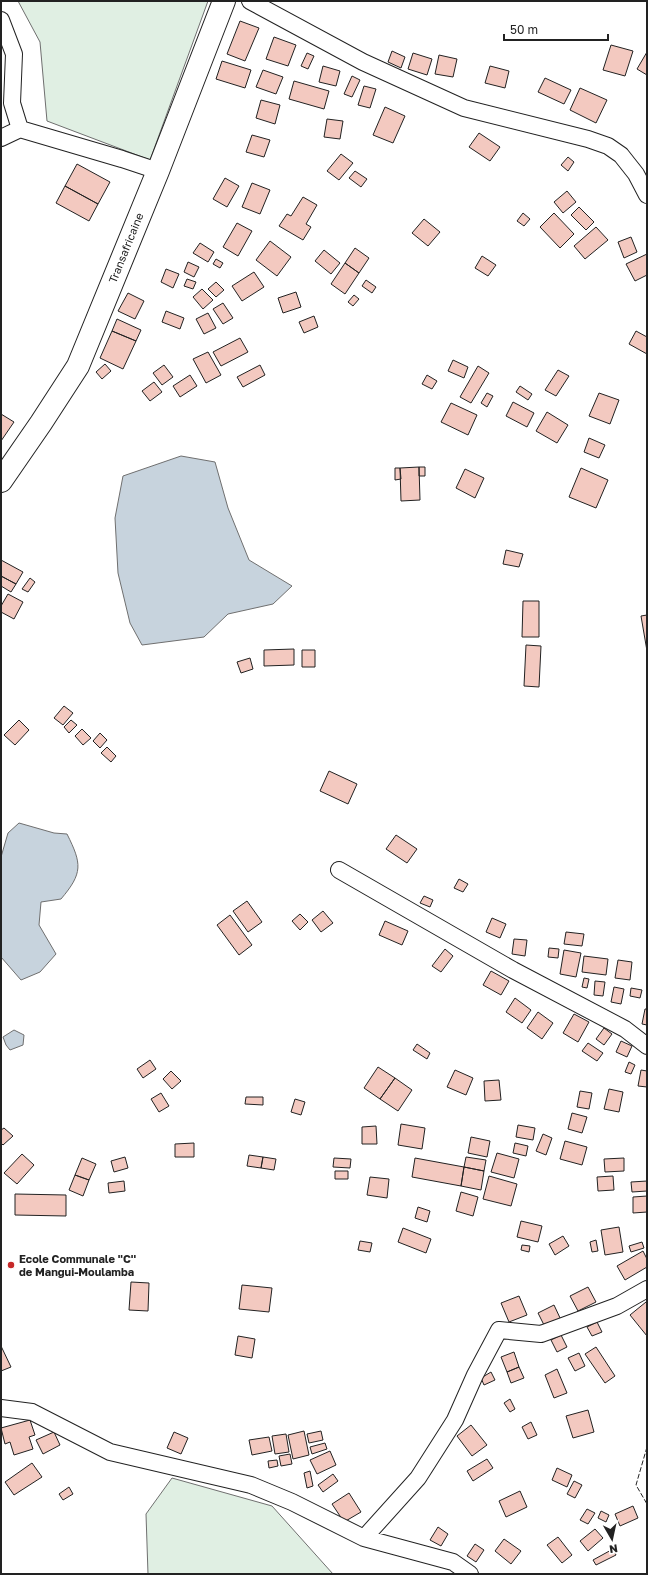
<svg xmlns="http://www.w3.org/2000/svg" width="648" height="1575" font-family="'Golos Text',sans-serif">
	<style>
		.green { fill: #e0efe3; stroke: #6f6f6f }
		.water { fill: #c7d3dd; stroke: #6f6f6f }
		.building { fill: #f3c9c0; stroke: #222 }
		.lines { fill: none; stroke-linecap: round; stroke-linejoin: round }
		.minor-casing { stroke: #222; stroke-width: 18 }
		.highway-casing { stroke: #222; stroke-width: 24 }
		.minor { stroke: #fff; stroke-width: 16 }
		.highway { stroke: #fff; stroke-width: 22 }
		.fence { stroke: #222; stroke-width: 1; stroke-dasharray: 5 2; stroke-linecap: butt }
		.poi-dot { fill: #c62828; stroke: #fff; stroke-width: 1.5 }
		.labels { text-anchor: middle; stroke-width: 3; stroke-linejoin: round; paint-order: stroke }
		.street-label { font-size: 11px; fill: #222; stroke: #fff }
		.poi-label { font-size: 11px; font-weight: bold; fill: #222; stroke: #fff; text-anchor: start }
	</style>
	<rect width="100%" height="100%" fill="#fff"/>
	<path class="green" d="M18,1H208L150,160L47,121L40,42Z
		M172,1478L272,1506L333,1574H148L146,1514Z"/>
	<path class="water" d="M181,456L215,462L228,508L249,560L292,586L273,604L228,614L204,637L142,645L130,623L118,573L115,518L123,476Z
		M19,823L54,833L67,834C82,864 83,873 61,899L41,902L39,925L56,954L40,972L21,980L1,957V857L8,833Z
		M14,1030L24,1035L23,1045L10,1050L6,1045L3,1037Z"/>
	<path class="building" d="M240,21L259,28L245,61L227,54Z
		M274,37L296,45L288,66L266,59Z
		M611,45L633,51L625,76L603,70Z
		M392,51L405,57L401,68L388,62Z
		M647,52V75L637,69Z
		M307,53L314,56L308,69L301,66Z
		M413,53L432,59L427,75L408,69Z
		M439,55L457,59L453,77L435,74Z
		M222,61L251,70L245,88L216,79Z
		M323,66L340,71L336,86L319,82Z
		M490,66L509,71L505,88L485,83Z
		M263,70L283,77L276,94L256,87Z
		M352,76L360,80L352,97L344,94Z
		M545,78L571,90L564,104L538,92Z
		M294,81L329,91L324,109L289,99Z
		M364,86L376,89L370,108L358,105Z
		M580,88L607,100L596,123L570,110Z
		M261,100L280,105L275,124L256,118Z
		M385,107L405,116L393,143L373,135Z
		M327,119L343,121L340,139L324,137Z
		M479,133L500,147L490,161L469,147Z
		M252,135L270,140L264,157L246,152Z
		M341,154L353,163L339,180L327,171Z
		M568,157L574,162L568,171L561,165Z
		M77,164L110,182L98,204L65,186Z
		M355,171L367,179L361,187L349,178Z
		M225,178L239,186L227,207L213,199Z
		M252,183L270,190L260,214L242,207Z
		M65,186L98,204L89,221L56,203Z
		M567,191L576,202L563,213L554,202Z
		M303,197L317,205L306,224L311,227L303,240L279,226L287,214L291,216Z
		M579,207L594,222L586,230L571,215Z
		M523,213L530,219L524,226L517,221Z
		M554,213L574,234L560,248L540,227Z
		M424,219L440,232L428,246L412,233Z
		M237,223L252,231L238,256L223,247Z
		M596,227L608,240L585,259L574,246Z
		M631,237L637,252L624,258L618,242Z
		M270,241L291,257L277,276L256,260Z
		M200,243L214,252L208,262L193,253Z
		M355,248L369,258L359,273L345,263Z
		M324,250L340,263L331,274L315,261Z
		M647,254V275L635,281L626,264Z
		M482,256L496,265L488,276L475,268Z
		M216,259L223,263L220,268L213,264Z
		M188,262L199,267L194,277L184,272Z
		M345,263L359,273L345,294L331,284Z
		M166,269L179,274L173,288L161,282Z
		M254,272L264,287L242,301L232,286Z
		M187,279L196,282L193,289L184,286Z
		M366,280L376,287L372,293L362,286Z
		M216,282L224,290L216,297L208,289Z
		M202,289L213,300L203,309L193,297Z
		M296,292L301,307L283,313L278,298Z
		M128,293L144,301L135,319L118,311Z
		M354,295L359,299L353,306L348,302Z
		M223,303L233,318L223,324L213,309Z
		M166,311L184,318L180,329L162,322Z
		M208,313L216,328L204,334L196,319Z
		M314,316L318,327L304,333L299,322Z
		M117,319L141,330L136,341L112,331Z
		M112,331L136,341L123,369L100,358Z
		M636,331L647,337V354L629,344Z
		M240,338L248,352L221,366L213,352Z
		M208,352L221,375L206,383L193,359Z
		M453,360L468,367L464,378L448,371Z
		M105,364L111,371L102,379L96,372Z
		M164,365L173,377L162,385L153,373Z
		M260,365L265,375L243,387L237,377Z
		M478,366L489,373L471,403L460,397Z
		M558,370L569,376L556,396L545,390Z
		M190,375L197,386L180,397L173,386Z
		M427,375L437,381L432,389L422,384Z
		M154,382L162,392L150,401L142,391Z
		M520,386L532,394L528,400L516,392Z
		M487,393L493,396L487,407L481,403Z
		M599,393L619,400L610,424L589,416Z
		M513,402L534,413L527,427L506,416Z
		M451,403L477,415L468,435L441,422Z
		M547,412L568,425L557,443L536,431Z
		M1,414L14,422L1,441Z
		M589,438L605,445L599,458L584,452Z
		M419,467H425V476H419Z
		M419,467L420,500L401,501L400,468Z
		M395,468H400L401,479L395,480Z
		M581,468L608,480L596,508L569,497Z
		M465,469L484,478L475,498L456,488Z
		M506,550L523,554L519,567L503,564Z
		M1,560L23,572L16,584L1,576Z
		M1,576L16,584L11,592L1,586Z
		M30,578L35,582L28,592L22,589Z
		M8,594L23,602L14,619L1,612V606Z
		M523,601H539V637H522Z
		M647,615V651L641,616Z
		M526,645L541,646L539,687L524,686Z
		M294,649V665L264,666V650Z
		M302,650H315V667H302Z
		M250,658L253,669L241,673L237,662Z
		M64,706L73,713L63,725L54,718Z
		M19,720L29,730L15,745L4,735Z
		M71,720L77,725L69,733L64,727Z
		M82,729L91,738L83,745L75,736Z
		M100,733L107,740L100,748L93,741Z
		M107,747L116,756L111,762L101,753Z
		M329,771L357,784L348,804L320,791Z
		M396,835L417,849L407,863L386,849Z
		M459,879L468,884L463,892L454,888Z
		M424,896L433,900L430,907L420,903Z
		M247,901L262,922L248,932L233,911Z
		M323,911L333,923L321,932L312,920Z
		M300,914L308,922L300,930L292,921Z
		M230,915L252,945L239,955L217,925Z
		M492,918L506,924L500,938L486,932Z
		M385,921L408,931L402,945L379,935Z
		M566,932L584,934L582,946L564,944Z
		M514,939L527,940L525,956L512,954Z
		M549,948L559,949L558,958L548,957Z
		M445,949L453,956L441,972L432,966Z
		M564,950L581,953L576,977L560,974Z
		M584,956L608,959L606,975L582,972Z
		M618,960L632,962L630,980L615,978Z
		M491,971L509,981L501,995L483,985Z
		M584,978L589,979L587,988L582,987Z
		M595,981L605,982L603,996L594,995Z
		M614,987L624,989L621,1004L611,1002Z
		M631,988L642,990L640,998L630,996Z
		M515,998L531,1010L522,1023L506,1012Z
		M645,1009H647V1025L642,1024Z
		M538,1012L553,1023L542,1039L527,1028Z
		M574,1014L589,1022L578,1042L563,1033Z
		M604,1028L612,1034L604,1045L596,1039Z
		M621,1041L632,1046L627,1057L616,1052Z
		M588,1043L603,1053L597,1061L582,1051Z
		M417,1044L430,1053L427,1059L413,1050Z
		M150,1060L156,1069L143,1078L137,1069Z
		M629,1062L635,1065L631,1074L625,1072Z
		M378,1067L395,1078L380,1099L364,1088Z
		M455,1070L473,1078L466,1095L447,1087Z
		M641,1070L647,1071V1087L638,1086Z
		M171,1071L181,1081L172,1089L163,1079Z
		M395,1078L412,1090L398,1111L380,1099Z
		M499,1080L501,1100L485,1101L484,1081Z
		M609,1089L623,1092L619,1112L604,1109Z
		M580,1091L592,1093L589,1109L577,1107Z
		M161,1093L169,1106L159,1112L151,1099Z
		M246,1097H263V1105L245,1104Z
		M295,1099L305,1102L301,1115L291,1112Z
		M572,1113L587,1117L582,1133L568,1129Z
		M401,1124L425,1128L422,1149L398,1145Z
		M518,1125L535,1128L533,1140L516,1137Z
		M376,1126L377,1144H362V1127Z
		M4,1128L13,1136L3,1145L1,1143V1130Z
		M543,1134L552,1138L546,1155L536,1151Z
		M471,1137L490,1141L487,1157L468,1153Z
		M565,1141L587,1147L582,1165L560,1159Z
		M194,1143V1157H175V1144Z
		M515,1143L528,1146L526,1156L513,1153Z
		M497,1153L519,1159L514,1178L491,1172Z
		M22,1154L34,1165L17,1184L4,1173Z
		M249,1155L263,1157L261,1168L247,1166Z
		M125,1157L128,1168L114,1172L111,1161Z
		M263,1157L276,1159L274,1170L261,1168Z
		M466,1157L486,1160L484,1171L464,1167Z
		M82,1158L96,1164L89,1180L75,1175Z
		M334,1158L351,1159L350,1168L333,1167Z
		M415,1158L464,1167L461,1186L412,1177Z
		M624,1158V1171L605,1172L604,1159Z
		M464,1167L484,1171L481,1190L461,1186Z
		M335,1171H348V1179H335Z
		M75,1175L89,1180L83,1196L69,1190Z
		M489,1176L517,1184L511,1206L483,1199Z
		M613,1176L614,1190L598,1191L597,1177Z
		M370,1177L389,1179L387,1198L367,1195Z
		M124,1181L125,1191L109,1193L108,1183Z
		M647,1181V1191L632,1192L631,1182Z
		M461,1192L478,1197L473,1216L456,1211Z
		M15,1194L66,1195V1216L15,1215Z
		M647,1196V1212L633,1213V1197Z
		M418,1207L430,1211L427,1222L415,1218Z
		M521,1221L542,1226L538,1242L517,1237Z
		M619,1227L623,1252L605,1255L601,1230Z
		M403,1228L431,1239L426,1253L398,1242Z
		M563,1236L569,1246L555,1255L549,1244Z
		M596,1240L598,1251L592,1252L590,1242Z
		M360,1241L372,1243L370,1252L358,1250Z
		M642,1242L644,1248L631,1252L629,1246Z
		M522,1245L530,1246L529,1252L521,1250Z
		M643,1251L647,1259V1267L625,1280L617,1266Z
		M131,1282L149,1283L148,1311L129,1310Z
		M242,1285L272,1288L269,1312L239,1309Z
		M588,1287L596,1302L578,1311L570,1296Z
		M519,1296L527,1315L509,1322L501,1303Z
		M646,1302L647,1304V1336L630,1315Z
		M554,1305L561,1320L545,1327L538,1313Z
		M597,1322L602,1332L592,1336L587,1327Z
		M561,1335L567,1347L557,1352L551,1340Z
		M238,1336L255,1339L252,1358L235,1355Z
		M1,1346L11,1367L1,1371Z
		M596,1347L615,1376L605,1383L585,1354Z
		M514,1352L519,1367L507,1372L501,1357Z
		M579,1353L585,1366L575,1371L568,1358Z
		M519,1367L524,1378L511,1383L507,1372Z
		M557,1369L567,1393L554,1398L545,1375Z
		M491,1372L495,1380L484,1385L481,1378Z
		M510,1399L515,1409L510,1412L504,1403Z
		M588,1410L594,1432L573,1438L566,1416Z
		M30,1420L35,1435L29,1437L33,1449L14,1455L10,1442L5,1444L1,1428Z
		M531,1422L537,1435L528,1439L522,1427Z
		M471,1425L487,1445L472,1456L457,1436Z
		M304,1431L309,1455L293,1459L288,1435Z
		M321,1431L323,1440L309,1443L307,1434Z
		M54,1432L60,1445L43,1454L36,1440Z
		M174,1432L188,1438L181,1454L167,1448Z
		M286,1434L289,1452L275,1454L272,1436Z
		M269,1437L272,1451L252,1455L249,1440Z
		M325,1443L327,1449L312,1454L310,1447Z
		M330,1451L336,1465L317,1474L310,1460Z
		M290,1454L292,1464L281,1466L279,1456Z
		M487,1459L493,1468L473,1481L467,1471Z
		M277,1460L278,1466L269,1468L268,1461Z
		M32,1463L42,1477L14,1495L5,1482Z
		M557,1468L572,1475L567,1487L552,1480Z
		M310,1471L313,1486L307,1488L304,1473Z
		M333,1474L338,1481L323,1492L318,1485Z
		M574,1481L582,1485L575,1498L567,1494Z
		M69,1487L73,1494L63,1500L59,1494Z
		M520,1491L527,1507L506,1517L499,1501Z
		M349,1493L361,1512L344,1522L332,1504Z
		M633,1506L638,1518L620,1526L615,1514Z
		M587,1509L595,1513L588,1524L580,1520Z
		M601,1511L609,1515L606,1522L598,1518Z
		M438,1527L448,1534L441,1546L430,1540Z
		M595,1529L603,1538L588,1551L580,1541Z
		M558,1537L572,1555L562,1563L547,1545Z
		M504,1539L521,1551L511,1564L495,1551Z
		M475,1544L484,1550L476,1562L467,1556Z
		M613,1549L616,1555L596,1565L593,1560Z"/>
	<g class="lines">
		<g class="minor-casing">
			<path id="minor" d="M250,1L363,62L464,108L588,139L608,146L621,155L636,174L647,195
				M1,20L14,54L12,103L20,129
				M1,138L20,129L122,159L158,171
				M339,870L513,970L625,1029L647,1046
				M1,1408L32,1412L110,1452L251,1485L292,1502L364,1538L453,1562L470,1574
				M364,1538L418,1478L455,1420L475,1375L499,1330L541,1334L617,1306L647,1289"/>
		</g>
		<g class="highway-casing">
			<path id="highway" d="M1,481L41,423L78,366L158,171L224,1"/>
		</g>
		<use href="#minor" class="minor"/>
		<use href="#highway" class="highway"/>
		<path class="fence" d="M647,1447L636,1485L647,1504"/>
	</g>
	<circle class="poi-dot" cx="11" cy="1265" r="4"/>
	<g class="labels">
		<g class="street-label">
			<text transform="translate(126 248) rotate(-68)" y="4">Transafricaine</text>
		</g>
		<g class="poi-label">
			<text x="19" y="1263">Ecole Communale ''C''<tspan x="19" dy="13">de Mangui-Moulamba</tspan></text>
		</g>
	</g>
	<rect width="648" height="1575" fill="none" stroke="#222222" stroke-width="4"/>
	<g transform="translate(612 1539) rotate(171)" stroke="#ffffff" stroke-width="3" paint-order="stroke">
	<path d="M0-3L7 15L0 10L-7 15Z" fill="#222222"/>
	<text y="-6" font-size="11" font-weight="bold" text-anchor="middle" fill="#222222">N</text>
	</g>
	<path d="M504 34v6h104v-6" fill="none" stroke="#222222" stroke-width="2"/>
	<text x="510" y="34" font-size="12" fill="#222222" stroke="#ffffff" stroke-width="3" paint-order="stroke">50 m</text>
</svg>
